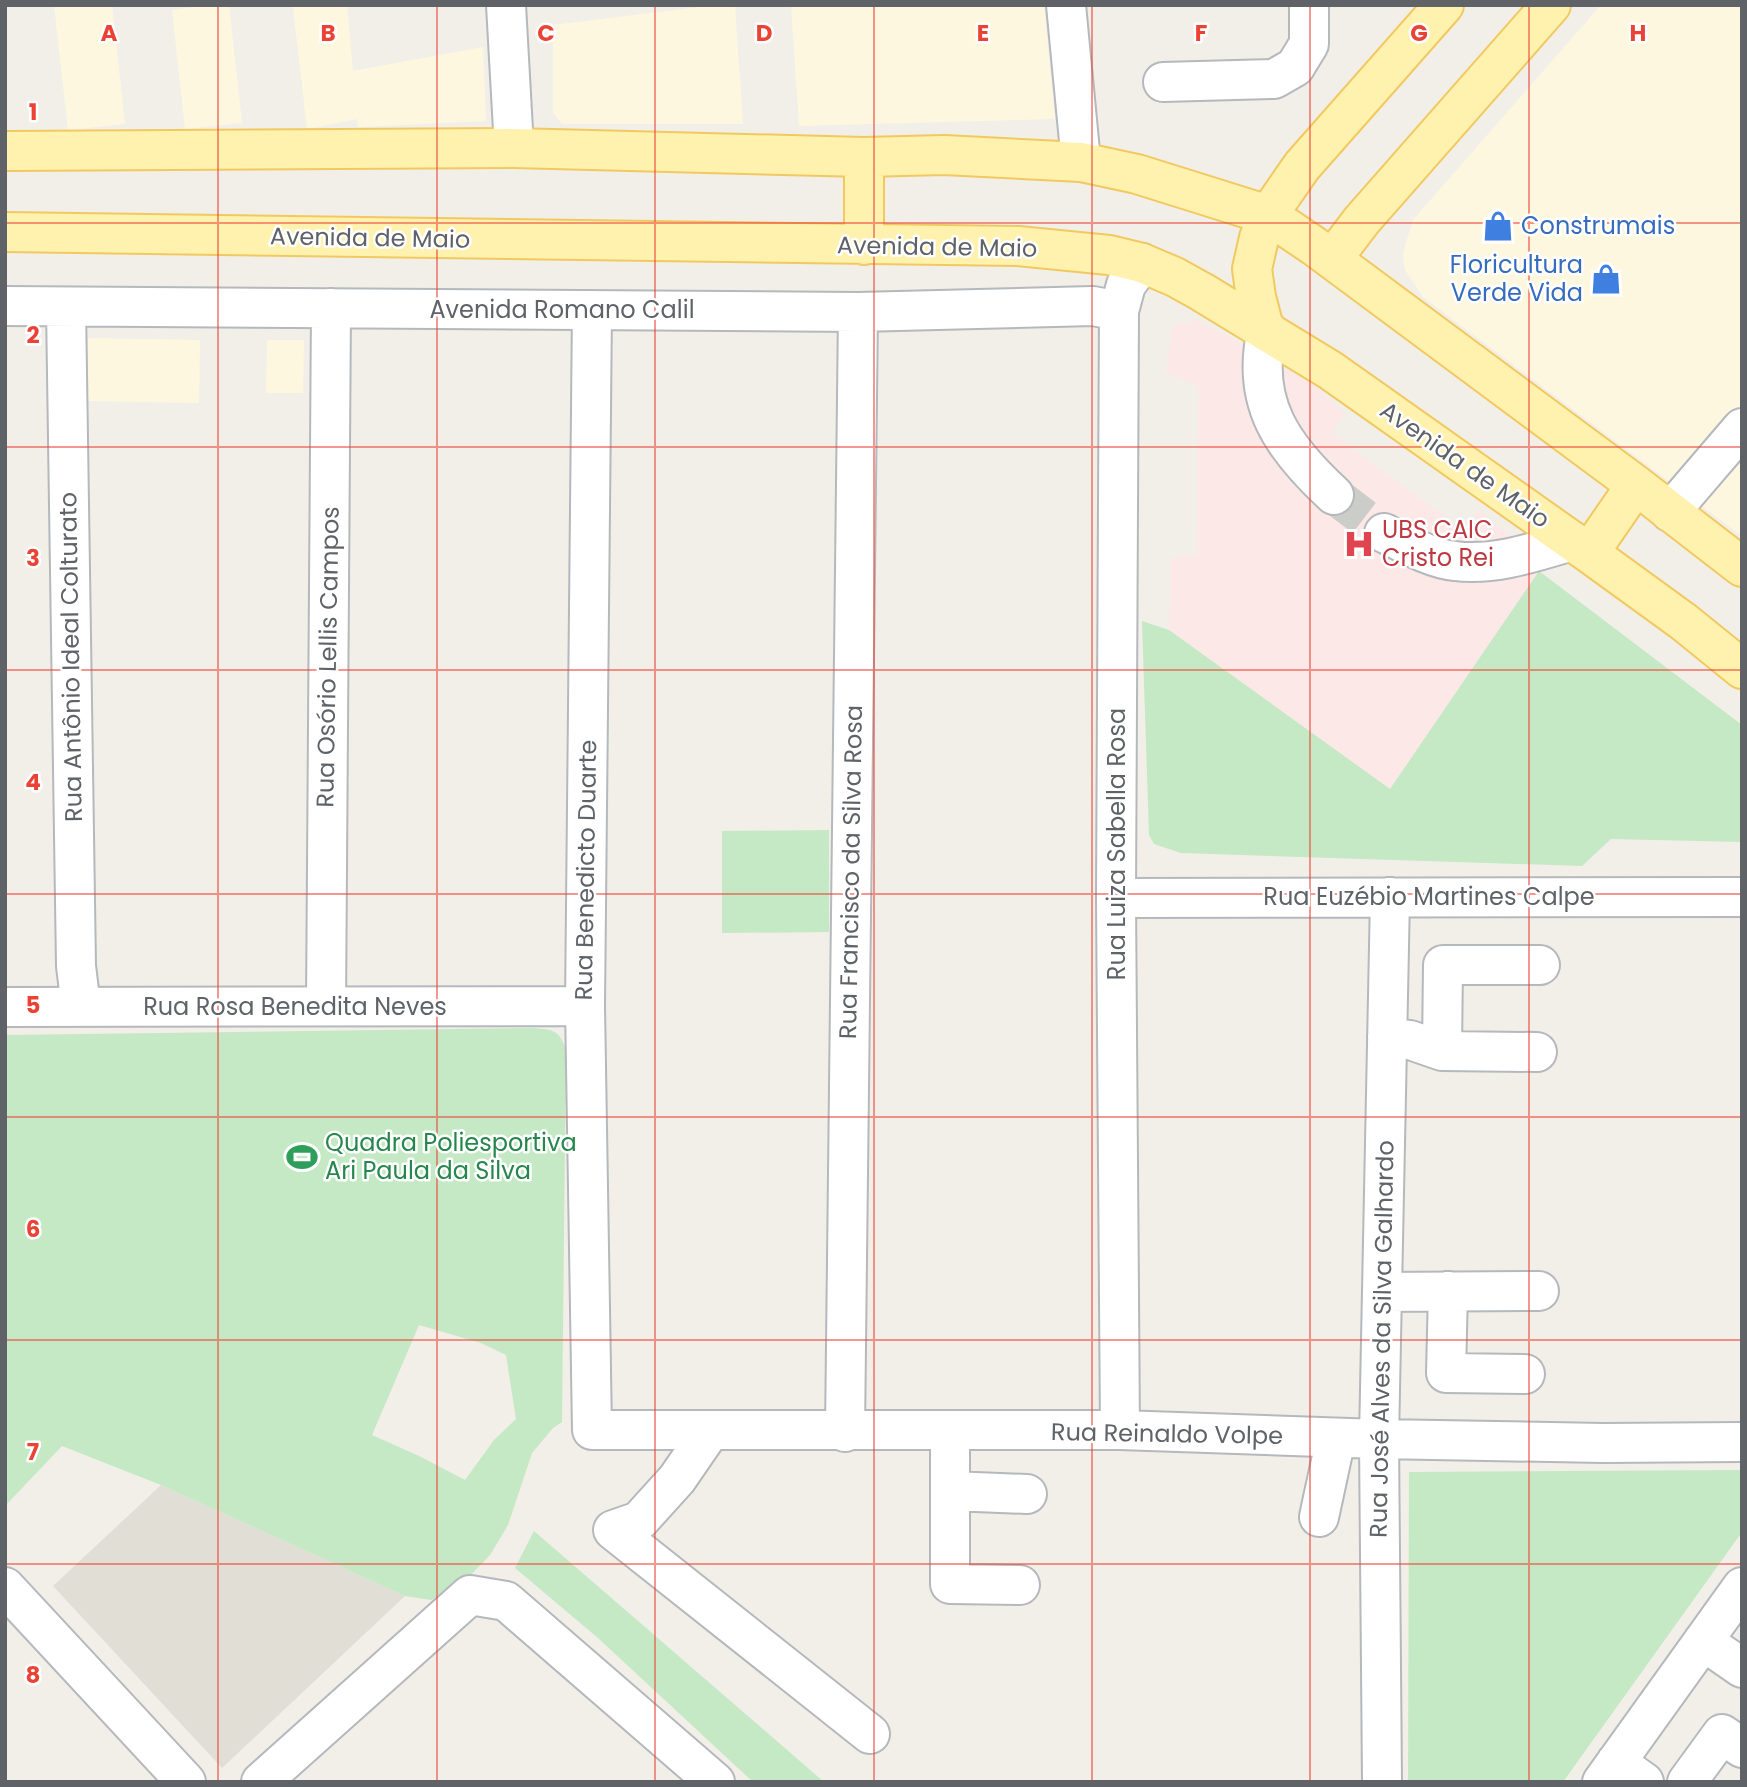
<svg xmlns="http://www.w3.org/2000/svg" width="1747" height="1787" font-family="Poppins,sans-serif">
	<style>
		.commercial { fill: #fef7e0 }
		.education { fill: #e1ded6 }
		.medical { fill: #fce8e6 }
		.green { fill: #c5e8c5; fill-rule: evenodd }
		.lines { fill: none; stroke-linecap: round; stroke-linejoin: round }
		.minor-tunnel { stroke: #ccccc8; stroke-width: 38; stroke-dasharray: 38 19; stroke-linecap: butt }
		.minor-casing { stroke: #b5b8bc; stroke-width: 42 }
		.major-casing { stroke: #f2c960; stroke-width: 42 }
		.minor { stroke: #fff; stroke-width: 38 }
		.major { stroke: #fff2af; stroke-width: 38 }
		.grid { fill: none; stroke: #ea4335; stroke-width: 2; stroke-opacity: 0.55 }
		.labels { text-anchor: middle; stroke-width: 5; stroke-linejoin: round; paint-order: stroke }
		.shop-label { font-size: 24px; fill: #366cbe; stroke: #fff; text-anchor: start }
		.street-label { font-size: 24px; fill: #5f6368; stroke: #fff }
		.health-label { font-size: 24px; fill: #be3a42; stroke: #fff; text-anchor: start }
		.leisure-label { font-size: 24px; fill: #27864d; stroke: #fff; text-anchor: start }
		.grid-label { font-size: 23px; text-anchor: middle; font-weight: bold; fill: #ea4335; stroke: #fff; stroke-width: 5; stroke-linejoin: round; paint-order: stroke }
	</style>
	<rect width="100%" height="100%" fill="#f1efe8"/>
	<path class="commercial" d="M54,5H112L125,124L68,130Z
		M210,5H229L242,123L185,129L172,10Z
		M310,5H347L353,71L483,47L486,121L358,127L357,119L307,129L293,7Z
		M715,5H735L743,124H562L553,113V25Z
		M791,5H1044L1055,119L799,126Z
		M1601,5H1742V536L1423,297L1405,270L1403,253L1413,220Z
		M88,338L200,340L199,403L87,401Z
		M267,340H304L303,393H266Z"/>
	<path class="education" d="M161,1485L405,1596L222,1768L53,1586Z"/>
	<path class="medical" d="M1197,320L1312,383L1344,414L1331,433L1465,531L1479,509L1544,564L1390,789L1169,630L1171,557L1197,556L1198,387L1166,372L1172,326Z"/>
	<path class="green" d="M1539,571L1742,725V842L1611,839L1582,866L1181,853L1154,844L1149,835L1142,621L1169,630L1390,789Z
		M829,830V932L722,933V831Z
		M533,1028C553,1030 559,1029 566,1050L562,1422L553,1428L532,1453L508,1525L490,1555L464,1582L431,1600L405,1596L161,1485L62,1446L5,1506V1035ZM419,1325L481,1343L506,1355L516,1419L494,1440L465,1480L419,1456L372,1435Z
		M1742,1470V1532L1563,1782H1408L1409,1472Z
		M534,1531L824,1782H753L598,1638L515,1568Z"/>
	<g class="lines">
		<path class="minor-tunnel" d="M1334,495L1384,533"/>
		<g class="minor-casing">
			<path id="minor" d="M506,5L514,148
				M1066,5L1081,162
				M1163,82L1274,79L1295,67L1309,44V5
				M5,306L858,312L1093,306L1119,311
				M66,307L76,966L81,1007
				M592,310L585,1006L592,1430H1120L1379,1439L1603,1443L1742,1442
				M1267,330C1250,403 1283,448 1334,495
				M1670,512L1742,428
				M1384,533C1404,543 1432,559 1455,561C1494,566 1535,552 1572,541
				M1116,898L1742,897
				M326,1006L331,308
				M5,1007L585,1006
				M1387,1037L1410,1040L1442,1051L1537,1052
				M1442,1051L1443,965H1540
				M1448,1291L1446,1373L1525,1374
				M1382,1292L1539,1291
				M1120,1430L1116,898L1119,311L1126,285L1142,263
				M710,1431L677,1479L639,1521L613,1530L870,1734
				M845,1432L858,312
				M950,1432V1584L1020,1585
				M951,1491L1027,1494
				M1319,1517L1336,1438
				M5,1587L186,1782
				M1703,1641L1742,1668
				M1616,1762L1644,1782
				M261,1782L470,1595L506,1601L715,1782
				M1382,1782L1379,1439L1390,897
				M1602,1782L1742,1587
				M1687,1782L1722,1734L1742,1748"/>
		</g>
		<g class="major-casing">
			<path id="major" d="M5,151L514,148L864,157L944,155L1081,162L1137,174L1268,215L1314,246L1636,485L1742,567
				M864,157V245
				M5,232L1018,246L1109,255L1142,263L1175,277L1202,292L1330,370L1589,553L1684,622L1742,669
				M1333,258L1362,220L1551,5
				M1264,328L1256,297L1252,269L1259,238L1268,215L1302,166L1444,5
				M1589,553L1636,485"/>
		</g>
		<use href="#minor" class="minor"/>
		<use href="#major" class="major"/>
	</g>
	<path class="grid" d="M218,5V1782M437,5V1782M655,5V1782M874,5V1782M1092,5V1782M1310,5V1782M1529,5V1782M5,223H1742M5,447H1742M5,670H1742M5,894H1742M5,1117H1742M5,1340H1742M5,1564H1742"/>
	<defs>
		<g id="shop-bare" transform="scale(2.415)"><path d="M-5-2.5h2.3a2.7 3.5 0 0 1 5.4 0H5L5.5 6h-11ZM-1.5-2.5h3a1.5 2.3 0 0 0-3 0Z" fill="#3f7fe0" stroke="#fff" stroke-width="2.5" paint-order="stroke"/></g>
		<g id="hospital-bare" transform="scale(2.415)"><path d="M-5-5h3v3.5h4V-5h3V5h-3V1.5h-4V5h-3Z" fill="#e0444e" stroke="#fff" stroke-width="2.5" paint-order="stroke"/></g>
		<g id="stadium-bare" transform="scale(2.415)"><path d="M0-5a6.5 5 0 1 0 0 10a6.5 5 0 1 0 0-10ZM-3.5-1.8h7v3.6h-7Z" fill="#2e9e5b" stroke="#fff" stroke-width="2.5" paint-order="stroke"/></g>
	</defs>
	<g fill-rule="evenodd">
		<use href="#shop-bare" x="1498" y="226"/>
		<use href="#shop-bare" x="1606" y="279"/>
		<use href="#hospital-bare" x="1359" y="544"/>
		<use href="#stadium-bare" x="302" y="1157"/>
	</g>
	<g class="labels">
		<g class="shop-label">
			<text x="1521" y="234">Construmais</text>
			<text x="1583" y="273" text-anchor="end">Floricultura<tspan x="1583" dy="28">Verde Vida</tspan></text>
		</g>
		<g class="street-label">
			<text transform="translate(370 238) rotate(1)" y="8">Avenida de Maio</text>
			<text transform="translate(937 247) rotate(1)" y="8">Avenida de Maio</text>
			<text x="562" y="318">Avenida Romano Calil</text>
			<text transform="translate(1465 465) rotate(35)" y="8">Avenida de Maio</text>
			<text transform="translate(71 657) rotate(-91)" y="8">Rua Antônio Ideal Colturato</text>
			<text transform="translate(328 657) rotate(-89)" y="8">Rua Osório Lellis Campos</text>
			<text transform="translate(1117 844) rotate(-90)" y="8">Rua Luiza Sabella Rosa</text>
			<text transform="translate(586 870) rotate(-89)" y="8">Rua Benedicto Duarte</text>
			<text transform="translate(851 872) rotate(-89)" y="8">Rua Francisco da Silva Rosa</text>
			<text x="1429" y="905">Rua Euzébio Martines Calpe</text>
			<text x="295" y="1015">Rua Rosa Benedita Neves</text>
			<text transform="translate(1382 1339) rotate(-89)" y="8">Rua José Alves da Silva Galhardo</text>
			<text transform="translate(1167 1434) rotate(1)" y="8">Rua Reinaldo Volpe</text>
		</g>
		<g class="health-label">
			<text x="1382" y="538">UBS CAIC<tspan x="1382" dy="28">Cristo Rei</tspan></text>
		</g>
		<g class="leisure-label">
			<text x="325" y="1151">Quadra Poliesportiva<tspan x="325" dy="28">Ari Paula da Silva</tspan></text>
		</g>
	</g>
	<g class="grid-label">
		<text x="109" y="41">A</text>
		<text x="328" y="41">B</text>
		<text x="546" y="41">C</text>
		<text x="764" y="41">D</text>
		<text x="983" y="41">E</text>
		<text x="1201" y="41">F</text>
		<text x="1419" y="41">G</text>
		<text x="1638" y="41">H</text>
		<text x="33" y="120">1</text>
		<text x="33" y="343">2</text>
		<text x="33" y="566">3</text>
		<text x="33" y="790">4</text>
		<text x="33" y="1013">5</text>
		<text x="33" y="1237">6</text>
		<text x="33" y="1460">7</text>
		<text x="33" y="1683">8</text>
	</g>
	<rect width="1747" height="1787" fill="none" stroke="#5f6368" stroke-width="14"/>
</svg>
